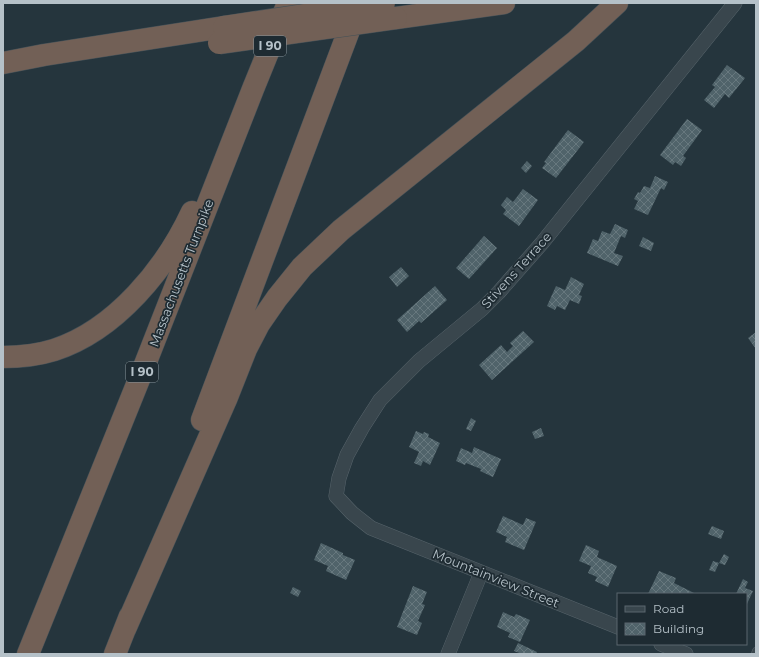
<svg xmlns="http://www.w3.org/2000/svg" width="759" height="657" font-family="Montserrat,sans-serif">
	<style>
		.building { fill: url(#building-cross-hatch) }
		.lines { fill: none; stroke-linecap: round; stroke-linejoin: round }
		.lane-casing { stroke: #57646b; stroke-width: 8 }
		.street-casing { stroke: #57646b; stroke-width: 15 }
		.highway-casing { stroke: #445158; stroke-width: 23 }
		.lane { stroke: #39464d; stroke-width: 7 }
		.street { stroke: #39464d; stroke-width: 14 }
		.highway { stroke: #726056; stroke-width: 22 }
		.highway-bridge-casing { stroke: #445158; stroke-width: 23; stroke-linecap: butt }
		.highway-bridge { stroke: #726056; stroke-width: 22 }
		.labels { text-anchor: middle; stroke-width: 3.5; stroke-linejoin: round; paint-order: stroke }
		.shield { fill: #1e2b32; stroke: #88949b; stroke-width: 1 }
		.shield-label { font-size: 12px; font-weight: bold; fill: #b5c1c8 }
		.street-label { font-size: 13px; fill: #b5c1c8; stroke: #1e2b32 }
	</style>
	<defs>
		<pattern id="building-cross-hatch" width="8" height="8" patternUnits="userSpaceOnUse"><rect width="8" height="8" fill="#50636a"/><path d="M0 0l8 8M0 8l8-8" fill="none" stroke="#67787e"/></pattern>
	</defs>
	<rect width="100%" height="100%" fill="#25353d"/>
	<path class="building" d="M727,65L745,78L729,98L725,94L714,108L704,100L715,87L712,85Z
		M687,119L702,130L683,156L686,158L681,166L675,162L673,165L660,155Z
		M568,130L584,142L556,178L542,168L546,163L544,162Z
		M527,161L532,166L526,173L521,168Z
		M655,176L668,182L664,190L661,188L648,215L634,209L638,201L634,199L638,192L640,193L644,186L650,188Z
		M523,189L538,200L519,226L503,214L506,210L501,205L507,197L513,202Z
		M615,224L628,230L625,238L621,236L614,253L623,256L618,266L587,253L593,239L598,241L602,231L610,234Z
		M484,236L497,248L469,279L456,268Z
		M643,237L654,243L651,251L639,246Z
		M401,267L409,276L397,287L389,277Z
		M571,277L584,284L579,295L582,296L579,304L570,300L565,310L557,306L555,310L547,306L556,286L565,290Z
		M435,286L447,300L421,323L419,321L407,332L397,320Z
		M523,331L534,342L492,380L479,365L501,345L507,352L513,346L510,343Z
		M756,332V349L748,338Z
		M471,418L476,421L471,431L466,429Z
		M541,428L544,436L535,439L532,432Z
		M416,431L423,434L424,432L429,434L428,437L440,443L430,465L423,461L421,466L414,463L419,452L409,447Z
		M474,447L501,459L493,477L480,471L481,469L466,463L465,465L456,461L461,448L472,453Z
		M503,516L523,525L526,518L536,522L524,550L505,542L507,537L496,532Z
		M712,526L724,531L721,539L708,534Z
		M321,543L343,553V555L355,560L346,580L326,571L328,566L314,560Z
		M586,545L599,551L597,557L617,566L608,587L595,581L597,577L588,573L591,566L579,561Z
		M724,554L729,557L725,565L719,563Z
		M713,561L719,563L715,572L709,570Z
		M659,571L676,578L674,583L694,593L693,594H648Z
		M743,579L748,582L745,588L753,591L746,606V594H736Z
		M413,586L427,592L422,604L425,605L418,621L422,623L417,635L397,627Z
		M293,587L301,591L298,597L290,593Z
		M503,612L514,617L516,614L530,620L520,642L508,637L510,633L497,627Z
		M518,643L537,652L536,654H522L514,651Z"/>
	<g class="lines">
		<g class="lane-casing">
			<path id="lane" d="M755,654L756,651"/>
		</g>
		<g class="street-casing">
			<path id="street" d="M618,627L371,528L352,513L336,496L339,478L347,455L362,428L380,400L419,361L482,309L499,292L542,243L735,3
				M661,644L686,654
				M448,654L481,573"/>
		</g>
		<g class="highway-casing">
			<path id="highway" d="M396,18L504,3
				M3,63L44,55L224,27
				M3,357C20,357 38,355 54,350C116,330 166,268 192,212
				M202,420L357,9
				M125,629L227,397L246,349L259,324L277,298L302,267L341,230L576,41L617,3
				M28,654L144,367L253,89L288,3
				M115,654L130,616"/>
		</g>
		<use href="#lane" class="lane"/>
		<use href="#street" class="street"/>
		<use href="#highway" class="highway"/>
		<g class="highway-bridge-casing">
			<path id="highway-bridge" d="M224,27L384,3
				M219,43L396,18"/>
		</g>
		<use href="#highway-bridge" class="highway-bridge"/>
	</g>
	<g class="labels">
		<g class="shield">
			<rect x="254" y="36" width="32" height="20" rx="3"/>
			<rect x="126" y="362" width="32" height="20" rx="3"/>
		</g>
		<g class="shield-label">
			<text x="270" y="50">I 90</text>
			<text x="142" y="376">I 90</text>
		</g>
		<g class="street-label">
			<text transform="translate(516 270) rotate(-48)" y="5">Stivens Terrace</text>
			<text transform="translate(181 273) rotate(-69)" y="5">Massachusetts Turnpike</text>
			<text transform="translate(496 578) rotate(22)" y="5">Mountainview Street</text>
		</g>
	</g>
	<rect width="759" height="657" fill="none" stroke="#b5c1c8" stroke-width="8"/>
	<rect x="617" y="593" width="130" height="52" fill="#1e2b32" stroke="#5a676e"/>
	<rect x="625" y="606" width="20" height="6" fill="#39464d" stroke="#5a676e"/>
	<text x="653" y="613" font-size="12" fill="#b5c1c8">Road</text>
	<rect x="625" y="623" width="20" height="12" fill="url(#building-cross-hatch)" stroke="#5a676e"/>
	<text x="653" y="633" font-size="12" fill="#b5c1c8">Building</text>
</svg>
